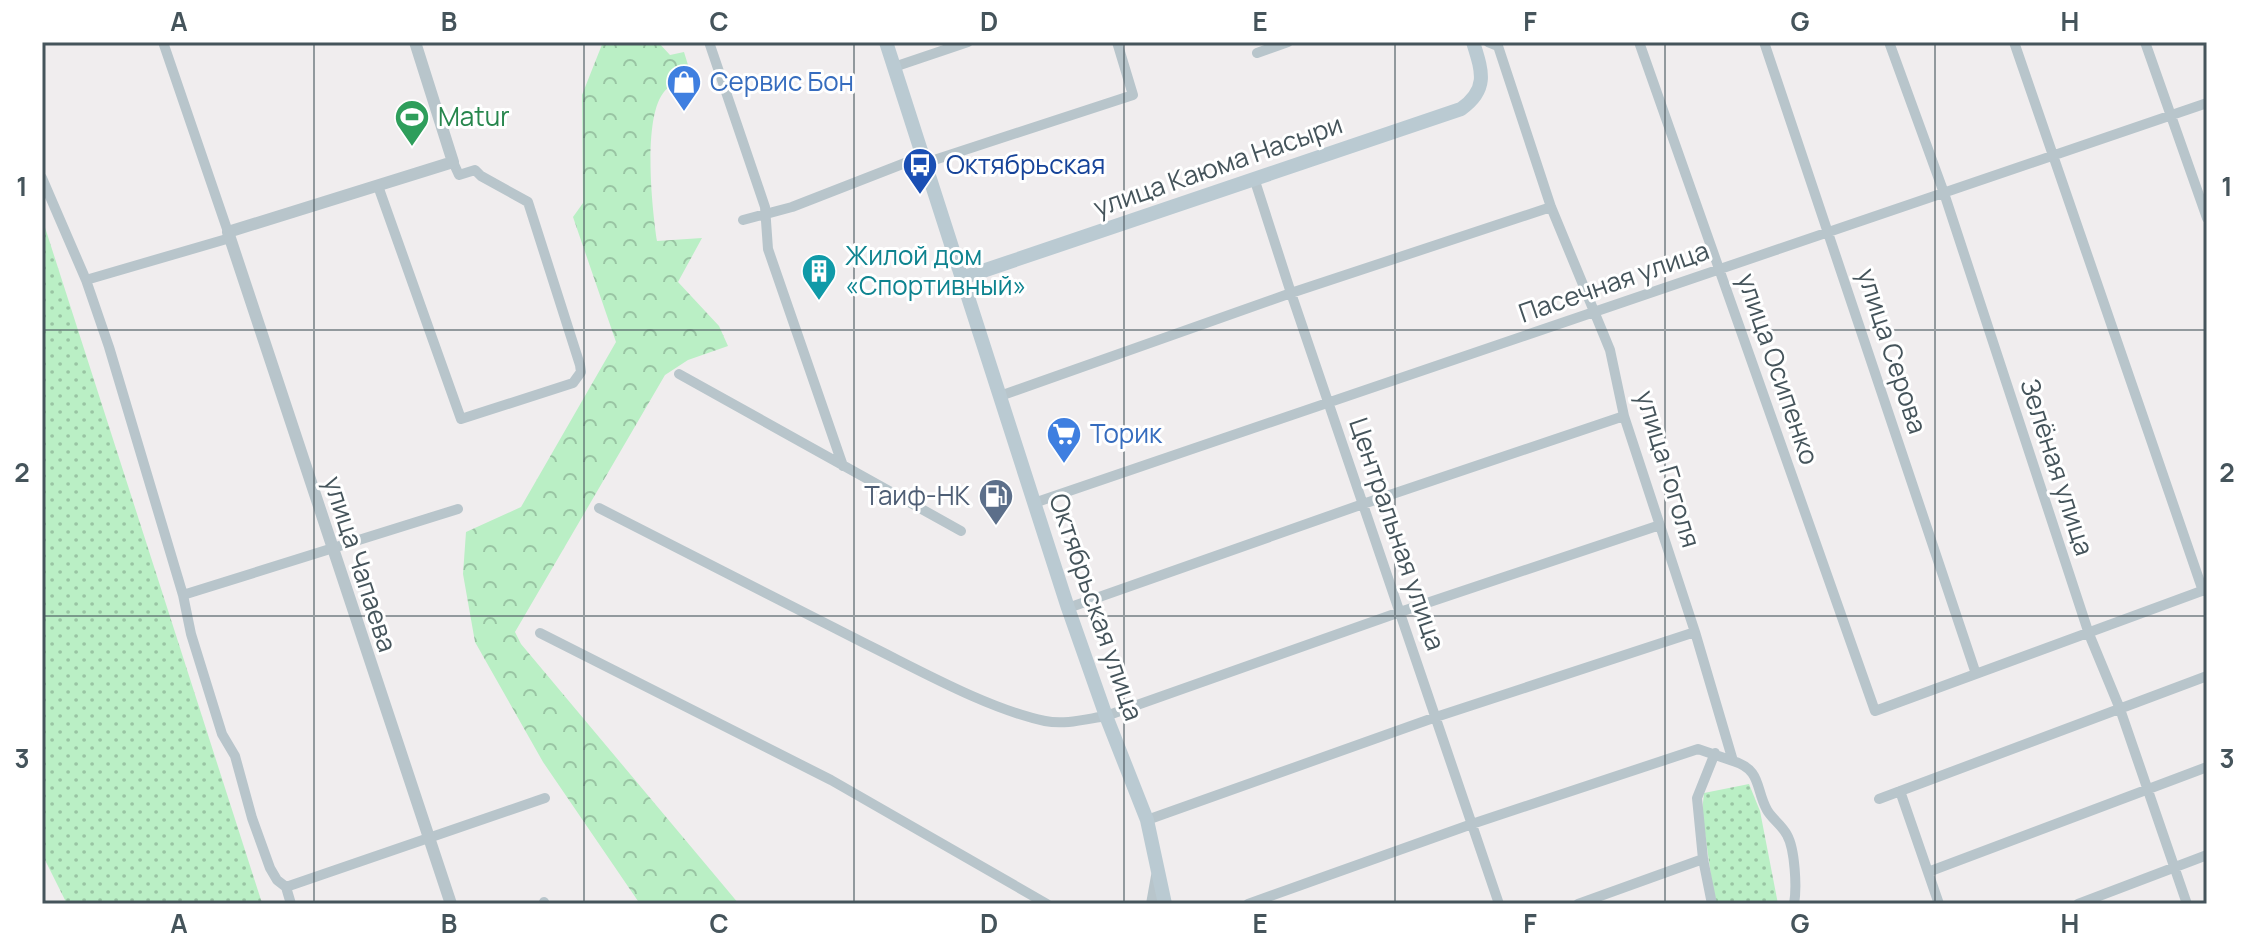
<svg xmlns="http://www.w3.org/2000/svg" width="2249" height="946" font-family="Manrope,sans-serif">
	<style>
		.forest { fill: url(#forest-crowns) }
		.garden { fill: url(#garden-dots) }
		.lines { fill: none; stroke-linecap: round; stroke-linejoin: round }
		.minor { stroke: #b8c5cb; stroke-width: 10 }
		.tertiary { stroke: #b8c5cb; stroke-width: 12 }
		.secondary { stroke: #bacad2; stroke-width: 14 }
		.rail-casing { stroke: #afb4b8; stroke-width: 6 }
		.rail { stroke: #fff; stroke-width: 3; stroke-dasharray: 9; stroke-linecap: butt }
		.grid { fill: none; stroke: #45545b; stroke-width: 2; stroke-opacity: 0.55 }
		.labels { text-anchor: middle; stroke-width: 6; stroke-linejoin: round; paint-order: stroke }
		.shop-label { font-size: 26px; fill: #366cbe; stroke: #fff; text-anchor: start }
		.leisure-label { font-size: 26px; fill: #27864d; stroke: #fff; text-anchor: start }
		.transit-label { font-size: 26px; fill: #164399; stroke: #fff; text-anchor: start }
		.street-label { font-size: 26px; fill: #45545b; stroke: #fff }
		.culture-label { font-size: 26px; fill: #0d838f; stroke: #fff; text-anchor: start }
		.service-label { font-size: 26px; fill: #4e5e75; stroke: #fff; text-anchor: end }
		.neatline { fill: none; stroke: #45545b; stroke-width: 3 }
		.grid-label { font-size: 26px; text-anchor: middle; font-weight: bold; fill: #45545b }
	</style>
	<defs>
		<pattern id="forest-crowns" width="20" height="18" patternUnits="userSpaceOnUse" patternTransform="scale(2)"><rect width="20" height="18" fill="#baefc5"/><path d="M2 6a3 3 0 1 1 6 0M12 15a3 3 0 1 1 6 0" fill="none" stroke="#99c4a3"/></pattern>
		<pattern id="garden-dots" width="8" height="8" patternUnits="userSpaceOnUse" patternTransform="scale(2)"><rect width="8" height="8" fill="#baefc5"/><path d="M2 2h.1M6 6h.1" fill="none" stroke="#99c4a3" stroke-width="1.8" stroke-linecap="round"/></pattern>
	</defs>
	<rect width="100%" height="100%" fill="#f0edee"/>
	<path class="forest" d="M603,42H658L670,55L684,52L692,78C685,81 674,83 668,88C641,108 652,209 657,241L702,238L678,282L719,326L728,346L688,360L665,375L515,632L521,644L739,904H640L543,762L475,642L463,574L466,532L521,507L616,342L573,217L583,203L582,95Z"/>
	<path class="garden" d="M42,218L261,900L263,904H67L42,854Z
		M1749,784L1760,811L1778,904H1715L1702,812L1704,793Z"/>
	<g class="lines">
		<path class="minor" d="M163,42L228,232
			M709,42L765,207L768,249L843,466
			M1488,42L1498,46L1551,207L1610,350L1624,416L1695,632L1733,761C1762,770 1755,788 1767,810C1772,819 1782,825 1787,835C1795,849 1797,888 1794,904
			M1639,42L1875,711L2207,589
			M1764,42L1976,674
			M1889,42L1944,193L2089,634L2120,709L2187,904
			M2014,42L2203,591
			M2145,42L2207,218
			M1257,53L1288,42
			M894,67L968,42
			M925,163L1133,95L1117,42
			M42,178L86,280L109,347L183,595L191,634L222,734L235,756L252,818L270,868L277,880L286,887L291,904
			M1254,178L1291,293L1499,904
			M378,186L461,419L573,383L581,372L580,365L528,202L481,176L475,170L459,175L453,162
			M743,220L792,207L923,156
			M86,280L230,238
			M679,374L961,531
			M1000,396L1291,293L1551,207
			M1034,503L2207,103
			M599,508C688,553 777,598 866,644C919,670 988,709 1045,721C1065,725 1086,719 1106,716L1400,612L1660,525
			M183,595L458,509
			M1068,608L1363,504L1624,416
			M540,633L831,780L1047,904
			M1900,791L1939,904
			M1879,799L2207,676
			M1147,820L1436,717L1695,632
			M1928,872L2207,767
			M286,887L545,798
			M544,902L545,904
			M1248,904L1472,824L1698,749L1733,761
			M1578,904L1703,859
			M1712,904L1703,859L1697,798L1715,753
			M2078,904L2207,855"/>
		<path class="tertiary" d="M415,42L453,162L228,232L451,904
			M1152,904L1157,876"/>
		<path class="secondary" d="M886,42L1068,608L1106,716L1147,820L1165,904
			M962,278L1461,109C1489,89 1482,71 1473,42"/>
		<g class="rail-casing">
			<path id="rail" d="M42,901L44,904"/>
		</g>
		<use href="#rail" class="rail"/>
	</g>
	<path class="grid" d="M314,42V904M584,42V904M854,42V904M1124,42V904M1395,42V904M1665,42V904M1935,42V904M42,330H2207M42,616H2207"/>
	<defs>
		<g id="shop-pin" transform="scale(1.8)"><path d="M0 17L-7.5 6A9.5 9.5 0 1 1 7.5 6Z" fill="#3f7fe0" stroke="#fff"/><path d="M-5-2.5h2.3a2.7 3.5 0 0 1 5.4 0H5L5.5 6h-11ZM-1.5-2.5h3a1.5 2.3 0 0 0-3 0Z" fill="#fff"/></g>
		<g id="stadium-pin" transform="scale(1.8)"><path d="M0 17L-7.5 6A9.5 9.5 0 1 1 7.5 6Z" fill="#2e9e5b" stroke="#fff"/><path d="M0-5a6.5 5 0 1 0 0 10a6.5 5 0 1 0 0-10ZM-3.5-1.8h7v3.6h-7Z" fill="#fff"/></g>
		<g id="bus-pin" transform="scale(1.8)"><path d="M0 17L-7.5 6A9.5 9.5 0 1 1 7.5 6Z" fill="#1a4fb4" stroke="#fff"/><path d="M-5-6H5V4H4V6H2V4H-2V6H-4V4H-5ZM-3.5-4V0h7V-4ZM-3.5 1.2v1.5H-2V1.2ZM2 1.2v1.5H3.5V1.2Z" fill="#fff"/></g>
		<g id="building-pin" transform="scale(1.8)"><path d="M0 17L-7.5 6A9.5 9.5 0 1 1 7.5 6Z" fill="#0f9aa8" stroke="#fff"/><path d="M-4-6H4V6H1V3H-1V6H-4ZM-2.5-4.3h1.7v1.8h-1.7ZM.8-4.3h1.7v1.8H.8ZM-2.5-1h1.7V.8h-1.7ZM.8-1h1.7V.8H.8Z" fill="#fff"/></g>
		<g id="supermarket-pin" transform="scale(1.8)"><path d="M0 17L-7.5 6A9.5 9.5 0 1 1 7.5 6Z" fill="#3f7fe0" stroke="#fff"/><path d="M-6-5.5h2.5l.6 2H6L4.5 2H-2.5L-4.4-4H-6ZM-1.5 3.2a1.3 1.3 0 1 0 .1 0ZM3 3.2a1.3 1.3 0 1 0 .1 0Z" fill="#fff"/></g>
		<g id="fuel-pin" transform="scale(1.8)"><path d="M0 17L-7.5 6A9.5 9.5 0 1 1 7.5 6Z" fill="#5c6f8a" stroke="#fff"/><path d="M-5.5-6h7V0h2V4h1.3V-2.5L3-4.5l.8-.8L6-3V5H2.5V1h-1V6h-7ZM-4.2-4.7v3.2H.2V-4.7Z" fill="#fff"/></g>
	</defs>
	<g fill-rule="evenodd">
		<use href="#shop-pin" x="684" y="82"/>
		<use href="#stadium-pin" x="412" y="117"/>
		<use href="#bus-pin" x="920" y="165"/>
		<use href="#building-pin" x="819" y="271"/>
		<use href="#supermarket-pin" x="1064" y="434"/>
		<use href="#fuel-pin" x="996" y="496"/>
	</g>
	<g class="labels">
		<g class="shop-label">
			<text x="710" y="91">Сервис Бон</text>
			<text x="1090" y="443">Торик</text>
		</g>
		<g class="leisure-label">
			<text x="438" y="126">Matur</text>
		</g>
		<g class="transit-label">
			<text x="946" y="174">Октябрьская</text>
		</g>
		<g class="street-label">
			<text transform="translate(1218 166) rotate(-19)" y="9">улица Каюма Насыри</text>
			<text transform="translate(1614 282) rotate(-19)" y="9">Пасечная улица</text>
			<text transform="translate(1892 351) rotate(72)" y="9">улица Серова</text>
			<text transform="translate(1778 369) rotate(71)" y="9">улица Осипенко</text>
			<text transform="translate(2057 467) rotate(72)" y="9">Зелёная улица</text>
			<text transform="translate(1668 469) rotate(73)" y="9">улица Гоголя</text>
			<text transform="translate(1397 534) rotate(71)" y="9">Центральная улица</text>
			<text transform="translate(360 564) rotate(72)" y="9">улица Чапаева</text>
			<text transform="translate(1096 607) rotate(71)" y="9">Октябрьская улица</text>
		</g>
		<g class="culture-label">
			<text x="845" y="265">Жилой дом<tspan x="845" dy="30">«Спортивный»</tspan></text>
		</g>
		<g class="service-label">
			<text x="970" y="505">Таиф-НК</text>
		</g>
	</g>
	<rect width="2249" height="946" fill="none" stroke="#ffffff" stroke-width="88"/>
	<rect x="44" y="44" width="2161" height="858" class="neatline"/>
	<g class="grid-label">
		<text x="179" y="31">A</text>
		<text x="449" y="31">B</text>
		<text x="719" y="31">C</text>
		<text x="989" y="31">D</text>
		<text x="1260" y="31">E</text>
		<text x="1530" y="31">F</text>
		<text x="1800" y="31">G</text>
		<text x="2070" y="31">H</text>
		<text x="22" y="196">1</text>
		<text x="2227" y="196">1</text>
		<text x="22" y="482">2</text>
		<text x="2227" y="482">2</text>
		<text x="22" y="768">3</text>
		<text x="2227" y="768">3</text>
		<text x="179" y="933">A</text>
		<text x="449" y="933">B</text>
		<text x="719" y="933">C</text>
		<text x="989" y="933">D</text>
		<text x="1260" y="933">E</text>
		<text x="1530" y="933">F</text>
		<text x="1800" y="933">G</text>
		<text x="2070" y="933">H</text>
	</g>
</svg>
